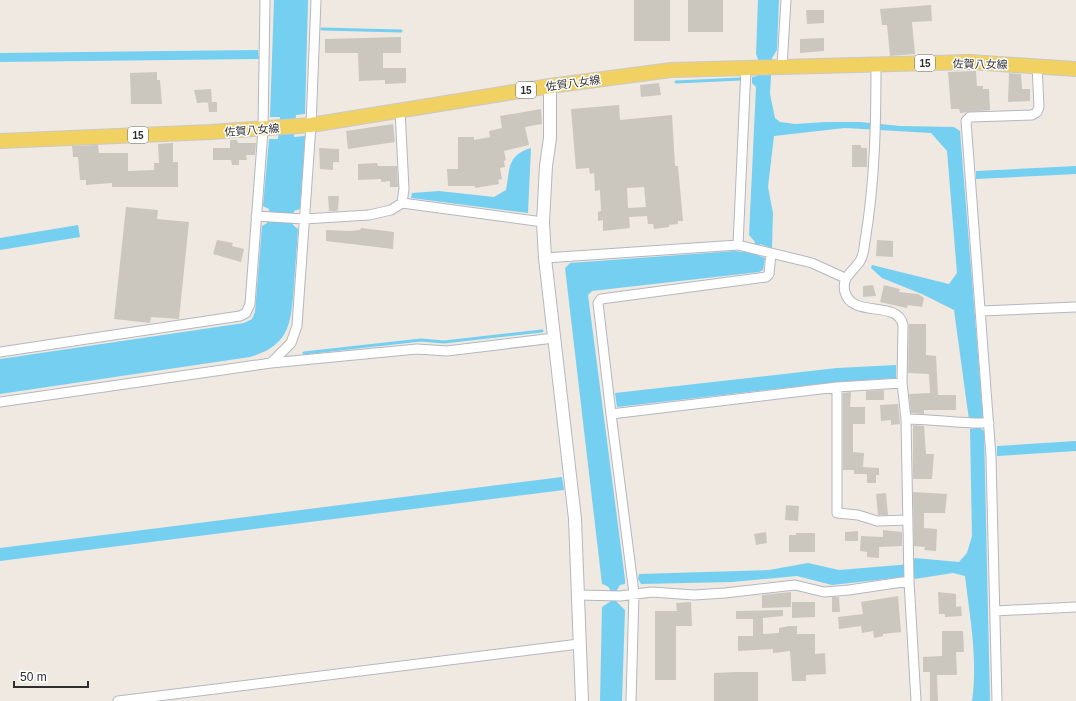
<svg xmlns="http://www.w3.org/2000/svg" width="1076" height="701" font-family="Helvetica,'Noto Sans JP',sans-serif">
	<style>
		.water { fill: #75cff0 }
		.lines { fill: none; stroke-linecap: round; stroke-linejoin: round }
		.stream { stroke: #75cff0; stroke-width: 3 }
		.building { fill: #cbc7bf; fill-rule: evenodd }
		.street-casing { stroke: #b4b7c1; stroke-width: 11 }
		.secondary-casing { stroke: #b4b7c1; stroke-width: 14 }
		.primary-casing { stroke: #c9c9c9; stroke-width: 16 }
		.street { stroke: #fff; stroke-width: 9 }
		.secondary { stroke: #fff; stroke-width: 12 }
		.primary { stroke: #f2d163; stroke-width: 14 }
		.labels { text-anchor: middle; stroke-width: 3; stroke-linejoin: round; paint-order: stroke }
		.shield { fill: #fff; stroke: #6d6d6d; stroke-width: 1 }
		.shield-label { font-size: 10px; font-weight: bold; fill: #2e2e2e }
		.street-label { font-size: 11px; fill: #2e2e2e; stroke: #fff }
	</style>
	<rect width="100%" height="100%" fill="#efe9e1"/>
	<path class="water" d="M274,0H308L305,114L296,115L294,137L305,136L300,209L294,211L293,225L298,229C297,248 295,266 294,285C291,322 291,345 250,357L0,394V359L244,323L252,319L255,312L262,226L267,223L269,209L263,206L269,139H278L280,117H270Z
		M758,0H779L777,50L772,58L770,94L775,118L780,122L795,124L826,122H860L900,126L954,127L960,131L983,417L980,421V428L984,431L990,701H972C978,659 970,618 965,576L953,573L915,579L913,576L832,585L797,576L732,582L641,584L638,579L639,574L769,570L808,563L839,570L911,564L915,558L959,562L967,553L972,536L970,429L977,428L976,421L969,420L954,310L924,295L882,278L871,268L872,265L949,284L957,273L947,151L931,133L845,128L774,136L768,187L773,213L772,248L760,244L757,255L765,258L763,270L759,272L592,291L588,295L625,579V584L620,585L617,590L616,601L625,610L622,701H600L602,607L611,601C611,591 612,587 602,584L565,268L570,263L735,251L752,253L755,242L749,235L756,87L752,83V77L757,76L758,59L756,54Z
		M258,50L259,59L0,62V53Z
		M531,148L528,213L411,198L412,193L439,191L494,197L506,190C510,169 507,155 531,148Z
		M1076,166V174L976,179V171Z
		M78,225L80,237L0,250V238Z
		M896,365V378L837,382L617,407L615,393L837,368Z
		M1076,441V451L997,456V446Z
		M562,477L564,490L0,561V548Z"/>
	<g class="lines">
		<path class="stream" d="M322,29L401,31
			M676,82L741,79
			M304,353L421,340L444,342L542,331"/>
	</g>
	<path class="building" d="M634,0H670V41H634Z
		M688,0H723V32H688Z
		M931,5L932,21L912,22L915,54L890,56L887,25H882L880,9Z
		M806,10H824V23L807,24Z
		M401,37V53H383V68H406V83L385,84V80L359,81L358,53H325V39Z
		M824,38V51L800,53V39Z
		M976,71L977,86H983V89H989L990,110L960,113L959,109H951L948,72Z
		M157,72V80H160L162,104H131L130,73Z
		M1009,73L1021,74L1022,89H1030V101L1008,102Z
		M659,83L661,95L641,97L640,85Z
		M211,89L212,102L197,103L194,90Z
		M208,102H217V112H209Z
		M619,105L620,120L672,115L675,166H678L683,221H678V224L669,225V227L654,229L653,224H648L647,216L629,217L630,228L603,231V220L598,221V212L601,211L600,190L595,191L594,173L590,174L589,168L576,169L571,109ZM644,187L646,207L628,208L627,188Z
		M541,109L542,124L525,127L529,145L504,151L506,160L504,161L505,167L500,168L502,179L498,180L499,184L475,188V186H448L447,169H458V137H474V140L490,137L489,131L502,128L500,116Z
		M393,124L395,142L348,149L346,131Z
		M230,140H237L238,143H256L255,155H246L247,160H239V165H232L231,160H213V148H230Z
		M173,143V162H178V187H112V183L86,185V180H80L78,157H73L72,146L98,145L99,153H128V171L154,170V163H159L158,144Z
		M852,145H861V148H867V167H852Z
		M319,148L339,149V162H333V170L320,169Z
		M377,163L378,166H397L398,187H390V181L381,182V179L358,180V164Z
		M328,196H339L338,209L337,211H329Z
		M126,207L158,210L157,219L189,222L179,319L151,317L150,323L114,319Z
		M361,228L394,232L393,249L326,241V230L350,231L360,230Z
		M217,240L233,243L232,246L244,249L241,262L213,254Z
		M877,240L893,241V257L876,256Z
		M873,285L876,296L863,297V286Z
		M884,285L900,289L899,292L918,294L924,298L922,307L908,305L907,308L880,302Z
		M909,324H926V355L936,356L938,395H956V410H924V414L911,413L909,394L930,393L929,374L908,373Z
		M884,390V400H866V391Z
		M851,392L850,407H865V424H853V452L864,453L863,467L879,468V475H876V483H867V474H854V470H843V393Z
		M898,404L900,424L891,425V420L881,421L880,405Z
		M913,425L924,426L926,454H934L932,479H913Z
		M913,492L947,494L945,513H924V528L937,529L936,551L924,550L925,547L914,546Z
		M886,493L888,515H878L876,494Z
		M786,505L799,506L798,521L785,520Z
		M883,530L902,532V546L879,547V558L867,557V552L860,551L861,536L883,537Z
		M858,531V541H845V532Z
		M766,532L767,543L756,545L754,534Z
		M796,533H815V552H789V535H796Z
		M791,592V607L762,608V595Z
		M938,592L956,594V607L961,606L962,616L945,617V614H939Z
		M898,596L901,632L883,634V636L874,638L873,631L862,633L861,626L839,629L838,617L863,614L861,602Z
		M832,597H839L840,612H832Z
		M691,602L692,626H676V680H655V611H677L676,603Z
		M792,602H815V617L792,618Z
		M783,610V616L763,618V634L779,633V628L789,626H797V634H815V654L825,653L826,674L806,675V681H792L790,651L773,653V649L738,651V636H753V619H736V611Z
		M942,631H963L964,652H956L957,675H937L938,701H930V672H923V657L942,656Z
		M738,672H758V701H714V673Z"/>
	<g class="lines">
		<g class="street-casing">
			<path id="street" d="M876,64C876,123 875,182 865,241C864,248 864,255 860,261C853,272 841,277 845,292C852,319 897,299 903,325L902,383L906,419L909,581L916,701
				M782,67L786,0
				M400,110L404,189L402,203
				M256,216L304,219L369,215L391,210L402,203L543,222
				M738,245L746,68
				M545,258L738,245L812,263L845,278
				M981,311L1076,307
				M0,352L240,316L246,313L250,304L263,130L265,0
				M271,363L291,343L297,326L311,125L316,0
				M837,387V513L858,515L877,521L908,520
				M0,402L271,363L417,349L447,351L554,338
				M611,414L598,303L601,299L766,277L769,274L771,253
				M906,419C934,419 961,424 989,423
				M578,595L620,596L652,592L694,595L725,593L795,585L824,592L849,590L909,581
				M995,611L1076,607
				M118,701L579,644
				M631,701L634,593L611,414L837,387L902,383
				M997,701L991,457L966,121L970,117L1032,115L1037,112L1039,107L1037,65"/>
		</g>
		<g class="secondary-casing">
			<path id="secondary" d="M550,86V138L546,166L543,222L545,258L575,519L582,701"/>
		</g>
		<g class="primary-casing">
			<path id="primary" d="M0,141L211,132L311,125L550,86L671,70L970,62L1076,69"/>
		</g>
		<use href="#street" class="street"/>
		<use href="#secondary" class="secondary"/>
		<use href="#primary" class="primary"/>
	</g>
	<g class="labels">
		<g class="shield">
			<rect x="915" y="55" width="20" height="16" rx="3"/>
			<rect x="516" y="82" width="20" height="16" rx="3"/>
			<rect x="128" y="127" width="20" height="16" rx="3"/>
		</g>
		<g class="shield-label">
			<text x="925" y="67">15</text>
			<text x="526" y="94">15</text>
			<text x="138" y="139">15</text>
		</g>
		<g class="street-label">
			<text transform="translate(980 64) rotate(1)" y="4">佐賀八女線</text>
			<text transform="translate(573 83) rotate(-8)" y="4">佐賀八女線</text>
			<text transform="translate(252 130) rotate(-4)" y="4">佐賀八女線</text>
		</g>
	</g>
	<path d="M14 681v6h74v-6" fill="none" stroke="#2e2e2e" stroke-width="2"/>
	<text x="20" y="681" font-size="12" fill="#2e2e2e" stroke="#ffffff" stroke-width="3" paint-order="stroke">50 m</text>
</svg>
